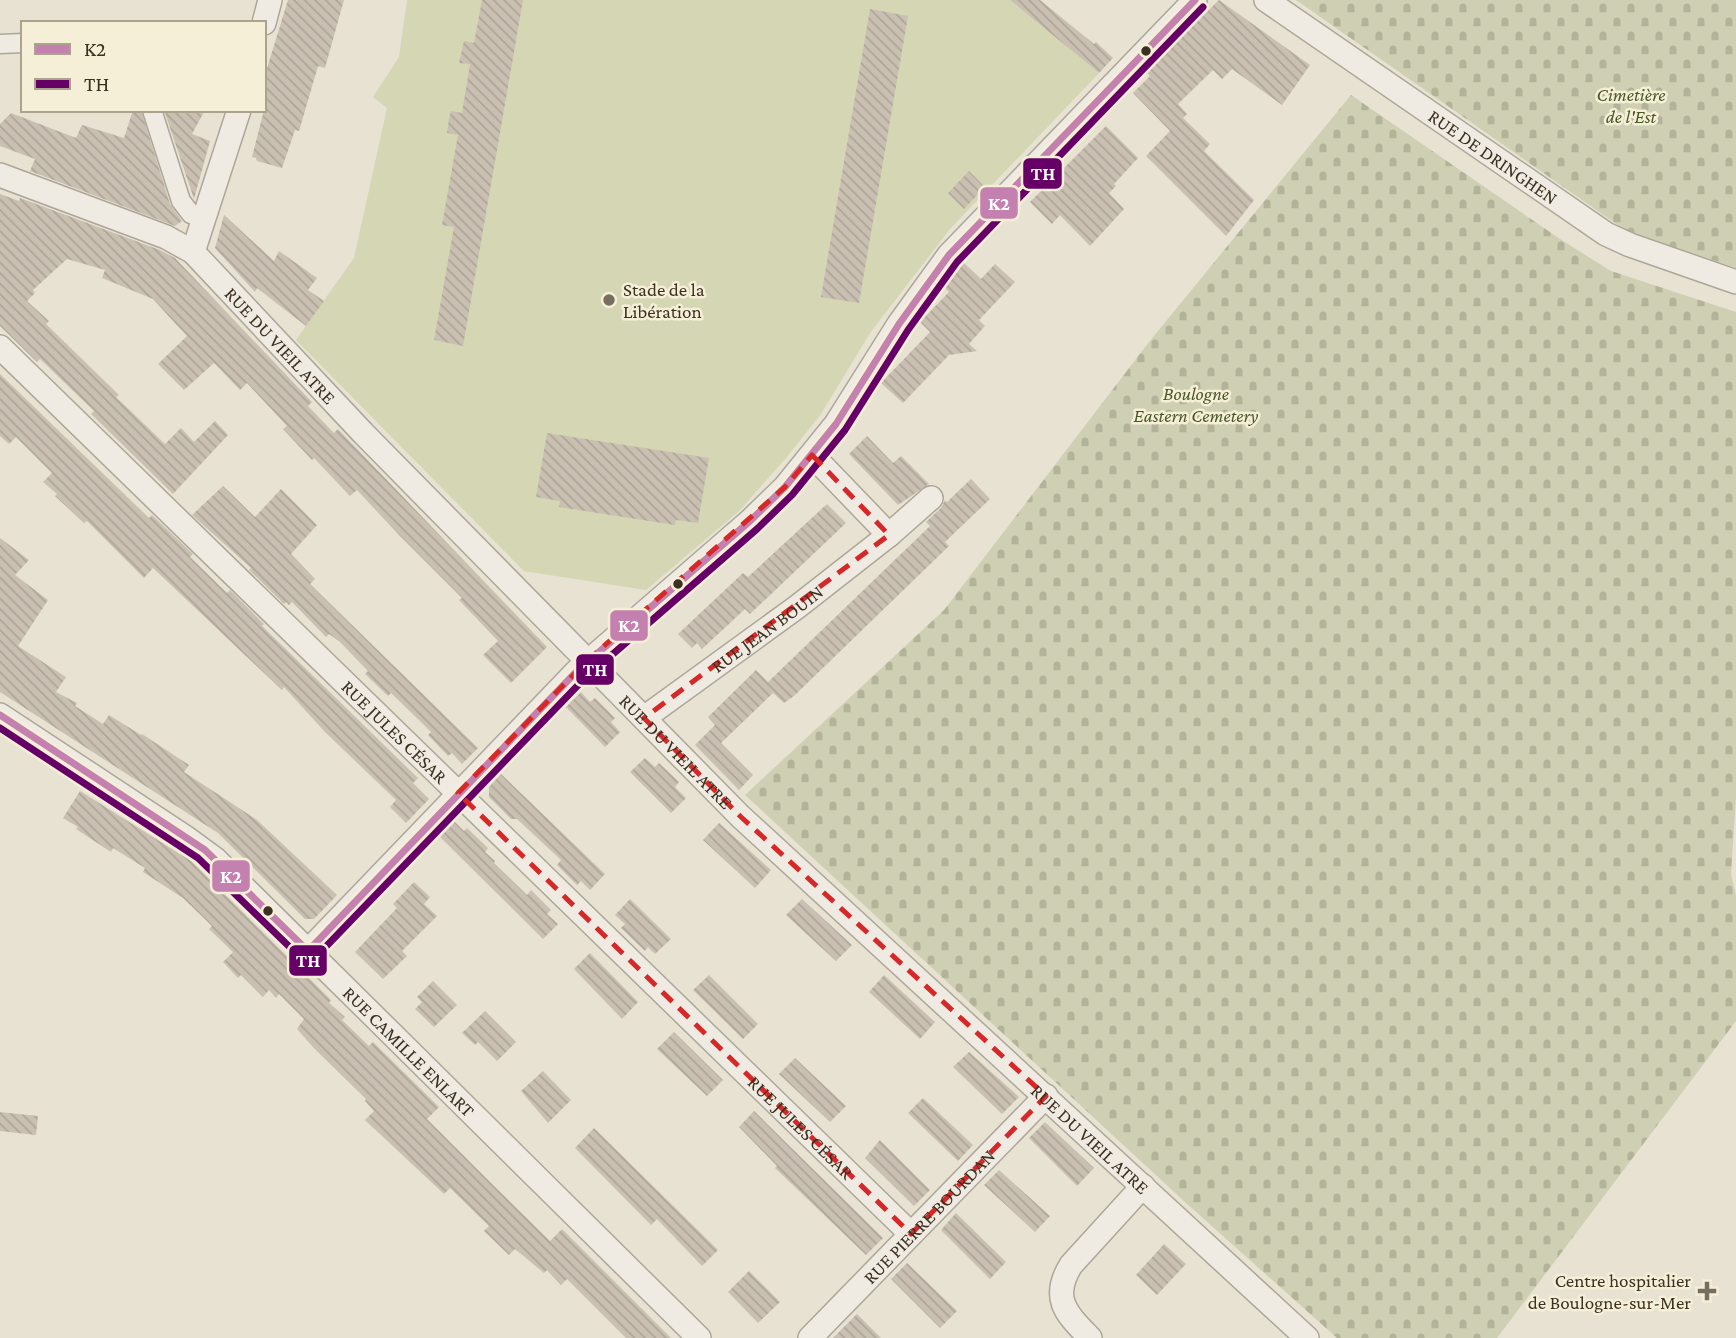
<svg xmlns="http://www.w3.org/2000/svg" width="1736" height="1338" font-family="'Crimson Pro',serif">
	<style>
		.cemetery { fill: url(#cemetery-stones) }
		.garden { fill: #d4d6b4 }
		.building { fill: url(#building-back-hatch) }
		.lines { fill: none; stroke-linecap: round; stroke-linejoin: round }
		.pedestrian-casing { stroke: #aca799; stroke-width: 21 }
		.minor-casing { stroke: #aca799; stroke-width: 26 }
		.pedestrian { stroke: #efebe2; stroke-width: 18 }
		.minor { stroke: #efebe2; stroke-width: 23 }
		.bus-1-casing { stroke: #f6efd8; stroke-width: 12 }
		.bus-2-casing { stroke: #f6efd8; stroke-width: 12 }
		.bus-1 { stroke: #c480ae; stroke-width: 7 }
		.bus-2 { stroke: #606; stroke-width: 7 }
		.marked { fill: none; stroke: #d62828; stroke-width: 5; stroke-dasharray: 14 9; stroke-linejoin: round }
		.bus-dot { fill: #3c3021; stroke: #f6efd8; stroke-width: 2.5 }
		.poi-dot { fill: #786e5f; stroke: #f6efd8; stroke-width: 2.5 }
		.labels { text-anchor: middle; stroke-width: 5; stroke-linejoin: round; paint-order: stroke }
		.park-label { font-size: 19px; font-style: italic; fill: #485827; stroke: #f6efd8 }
		.street-label { font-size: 19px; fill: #3c3021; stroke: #f6efd8 }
		.poi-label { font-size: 19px; fill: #3c3021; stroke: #f6efd8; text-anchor: start }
		.line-badge { stroke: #f6efd8; stroke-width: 2.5 }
		.badge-label { font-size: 19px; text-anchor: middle; font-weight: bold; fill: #fff }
	</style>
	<defs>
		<pattern id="cemetery-stones" width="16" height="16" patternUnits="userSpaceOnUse" patternTransform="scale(1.75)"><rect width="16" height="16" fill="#cfd0b3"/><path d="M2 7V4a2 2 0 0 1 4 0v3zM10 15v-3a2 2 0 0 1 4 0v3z" fill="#b3b39a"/></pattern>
		<pattern id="building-back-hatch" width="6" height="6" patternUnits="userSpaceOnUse" patternTransform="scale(1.75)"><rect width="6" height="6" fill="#cac0b2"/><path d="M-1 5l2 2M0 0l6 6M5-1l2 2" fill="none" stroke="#aea599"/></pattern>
	</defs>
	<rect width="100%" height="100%" fill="#e7e2d1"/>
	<path class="cemetery" d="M1296,0H1736V268L1625,230Z
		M1351,95L1563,241L1611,271L1736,312V797L1731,874L1736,895V1021L1497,1338H1337L1186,1203L745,795L944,610L1149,342Z"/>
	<path class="garden" d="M407,0H1010L1099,73L950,229L870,333L821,414L786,458L738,512L646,590L524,571L296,340L354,258L387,108L373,97L399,57Z"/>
	<path class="building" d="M288,0H344L325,68L318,66L299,131L295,130L282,168L257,161L256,158L252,157L264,110V78Z
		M482,0H523L463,346L434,340L454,227L442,225L458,135L447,133L449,119L451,111L462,113L470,64L459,63L464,41L474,43Z
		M1010,0H1040L1094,44L1096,42L1113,58L1099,73Z
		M1219,0L1310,65L1282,105L1232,69L1222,79L1213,70L1178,104L1187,114L1183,118L1210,144L1204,151L1254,200L1226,236L1146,156L1170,131L1133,93L1150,76L1146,72Z
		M870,9L908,16L859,303L821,297Z
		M133,110H141L170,204L182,221L175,226L30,171L35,159L0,146V124L11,113L76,138L82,125L124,138Z
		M164,110H205L192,134L210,141L194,199Z
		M1106,126L1138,158L1114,184L1116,186L1109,193L1124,209L1090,246L1060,215L1052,224L1030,202Z
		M969,171L985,187L964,209L948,193Z
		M0,194L19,201L20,198L160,250L175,258L312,402L308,406L334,433L338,429L547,647L511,683L483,655L498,641L459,600L462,598L400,536L357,490L350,496L314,458L312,460L283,429L287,426L247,383L240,390L214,363L184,390L158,364L187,336L174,322L153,299L102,278L105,270L67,259L33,290L35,293L27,301L49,321L46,324L119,395L116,397L165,444L181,428L194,442L215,421L228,435L173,494L91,414L94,411L40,359L37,362L0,326Z
		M224,215L274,261L279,251L317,278L308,290L324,301L306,326L257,288L255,292L215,248Z
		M964,263L981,279L995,264L1015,282L979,320L985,326L969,344L977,351L949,355L903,403L881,383L930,332L920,322L949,292L945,288Z
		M0,374L149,518L152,515L193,554L190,557L227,593L230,590L264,624L262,626L418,778L413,783L429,799L406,823L390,807L396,800L325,732L284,687L282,690L153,568L144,578L87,521L84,523L55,496L57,494L43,482L52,473L16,437L9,444L0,436Z
		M547,433L709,458L698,523L676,520L675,525L559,507L560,501L536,497Z
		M867,436L893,463L901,456L929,484L898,505L849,454Z
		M971,479L990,499L945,542L949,546L794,696L784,703L773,693L721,743L753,775L739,790L695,745L715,725L708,717L756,670L768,682L930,526L926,522L941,508L945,500L947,502Z
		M223,486L255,517L281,489L317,525L291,554L315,579L310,584L478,748L462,764L452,753L448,756L428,735L431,732L421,722L391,693L388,696L365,674L368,671L340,642L329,634L326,637L292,602L289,605L286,602L284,604L249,570L251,568L192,515Z
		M827,504L846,523L750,614L745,609L702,649L697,643L692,648L678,634L743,573L748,577Z
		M0,538L29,560L15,575L48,600L18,646L66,677L56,692L77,703L75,706L103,724L109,715L141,735L142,734L189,765L184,772L257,820L337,895L314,919H305L218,833L0,692Z
		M581,692L590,702L595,698L615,718L611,722L620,732L605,747L566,707Z
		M645,758L655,767L659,763L679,782L675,787L686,798L671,813L630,772Z
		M501,774L605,874L590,890L581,881L577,885L557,865L561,860L517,819H511L489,797V787Z
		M80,791L191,861L331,1000L329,1003L345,1017L342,1020L369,1046L373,1042L439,1107L427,1119L490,1182L550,1241L562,1229L671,1338H626L567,1279L561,1285L547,1270L544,1273L515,1249L509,1255L484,1231L489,1226L450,1188L444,1194L365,1120L374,1111L365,1101L366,1099L314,1048L297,1029L304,1019L279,994L276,998L269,990L263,997L241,975L238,978L223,962L233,952L209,929L212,926L183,898L143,872L145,868L113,848L111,852L76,829L78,827L63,818Z
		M455,822L464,831L467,828L488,848L485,852L495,861L494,863L527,895L531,890L551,910L547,914L558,924L543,939L440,837Z
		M719,823L771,870L755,888L703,840Z
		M414,882L430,897L424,904L437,916L402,951L407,956L383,979L355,952L397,908L393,904Z
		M630,899L671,939L655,954L648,947L645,951L621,928L625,924L615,915Z
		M802,899L852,945L836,961L786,915Z
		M590,953L638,1002L622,1019L574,969Z
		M709,975L758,1024L743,1039L693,990Z
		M884,975L935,1022L920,1039L869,992Z
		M433,981L457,1005L434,1027L415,1009L422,1002L417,997Z
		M485,1011L516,1042L497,1061L478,1042L475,1045L462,1033Z
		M674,1032L723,1080L707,1096L657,1049Z
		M969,1052L1019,1097L1002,1114L953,1067Z
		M795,1058L846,1106L830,1122L779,1074Z
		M543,1071L571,1100L548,1123L521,1091Z
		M923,1098L973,1145L958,1161L908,1113Z
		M754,1111L883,1238L866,1255L775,1168L777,1166L739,1127Z
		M0,1112L38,1116L36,1135L0,1131Z
		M1045,1122L1094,1168L1077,1186L1029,1138Z
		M594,1128L718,1250L702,1266L657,1219L651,1225L575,1148Z
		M880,1140L930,1190L914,1206L865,1158Z
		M999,1170L1050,1216L1035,1232L984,1185Z
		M956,1213L1006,1262L990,1279L941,1230Z
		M1164,1244L1186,1264L1157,1295L1136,1275Z
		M907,1263L957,1311L940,1328L891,1279Z
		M749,1271L780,1302L758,1323L728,1292Z
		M857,1314L881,1338H833Z"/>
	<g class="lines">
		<g class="pedestrian-casing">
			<path id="pedestrian" d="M0,44L23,43
				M152,110L181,201L191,214L205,220"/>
		</g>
		<g class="minor-casing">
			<g id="minor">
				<path id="s1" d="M1266,0L1606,234L1630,245L1736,282"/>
				<path d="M264,23L270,0"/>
				<path id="s2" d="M0,175L166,237L193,252L363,433L740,816L1307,1338"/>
				<path d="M193,252L239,110"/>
				<path id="s3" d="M0,347L911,1234"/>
				<path d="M889,535L931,498"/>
				<path id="s4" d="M0,715L185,837L215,859L699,1338"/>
				<path id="s5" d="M644,718L797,607L889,535L812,455"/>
				<path d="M308,951L576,672L750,521L785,487L836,424L899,324L949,255L1195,0"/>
				<path id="s6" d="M810,1338L1046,1096"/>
				<path d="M1090,1338C1067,1314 1050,1299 1071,1265L1143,1186"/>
			</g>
		</g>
		<use href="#pedestrian" class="pedestrian"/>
		<use href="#minor" class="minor"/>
		<g class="bus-1-casing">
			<path id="bus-1" d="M0,715L205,850L308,951L576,672L750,521L785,487L836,424L899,324L949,255L1195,0"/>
		</g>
		<g class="bus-2-casing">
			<path id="bus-2" d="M0,728L198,858L301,958L306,961L313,960L583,680L757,529L792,495L845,430L908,330L957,262L1203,7"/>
		</g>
		<use href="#bus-1" class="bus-1"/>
		<use href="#bus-2" class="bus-2"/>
	</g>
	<path class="marked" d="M812,455L889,535L644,718L740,816L1046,1096L911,1234L458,793L588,660L785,487Z"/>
	<g class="bus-dot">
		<circle cx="1146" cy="51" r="6"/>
		<circle cx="678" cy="584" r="6"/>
		<circle cx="268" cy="911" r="6"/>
	</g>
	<g class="poi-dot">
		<circle cx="609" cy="300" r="7"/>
		<path d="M1703.5 1280.5h7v7h7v7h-7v7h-7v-7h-7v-7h7z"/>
	</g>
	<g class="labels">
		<g class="park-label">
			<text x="1631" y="101">Cimetière<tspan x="1631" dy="22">de l'Est</tspan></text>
			<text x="1196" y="400">Boulogne<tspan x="1196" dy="22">Eastern Cemetery</tspan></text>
		</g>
		<g class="street-label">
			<text dy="7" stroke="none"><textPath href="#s1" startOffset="276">RUE DE DRINGHEN</textPath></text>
			<text dy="7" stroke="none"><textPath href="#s2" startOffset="336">RUE DU VIEIL ATRE</textPath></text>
			<text dy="7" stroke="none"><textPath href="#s5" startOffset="152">RUE JEAN BOUIN</textPath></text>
			<text dy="7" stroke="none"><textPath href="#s3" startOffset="551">RUE JULES CÉSAR</textPath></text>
			<text dy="7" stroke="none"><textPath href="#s2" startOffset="903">RUE DU VIEIL ATRE</textPath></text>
			<text dy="7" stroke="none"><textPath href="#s4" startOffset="532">RUE CAMILLE ENLART</textPath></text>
			<text dy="7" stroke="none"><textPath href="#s3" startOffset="1118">RUE JULES CÉSAR</textPath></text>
			<text dy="7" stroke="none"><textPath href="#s2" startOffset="1470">RUE DU VIEIL ATRE</textPath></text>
			<text dy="7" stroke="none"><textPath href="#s6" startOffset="170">RUE PIERRE BOURDAN</textPath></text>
		</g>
		<g class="poi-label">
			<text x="623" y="296">Stade de la<tspan x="623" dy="22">Libération</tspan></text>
			<text x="1691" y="1287" text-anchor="end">Centre hospitalier<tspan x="1691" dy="22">de Boulogne-sur-Mer</tspan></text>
		</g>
	</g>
	<g class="line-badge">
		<rect x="1022" y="157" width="41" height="33" rx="7" fill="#606"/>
		<rect x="979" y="186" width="40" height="34" rx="7" fill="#c480ae"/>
		<rect x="609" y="609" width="40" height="33" rx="7" fill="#c480ae"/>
		<rect x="575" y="653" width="40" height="33" rx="7" fill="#606"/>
		<rect x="211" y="859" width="40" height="34" rx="7" fill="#c480ae"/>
		<rect x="288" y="944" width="40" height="33" rx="7" fill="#606"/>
	</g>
	<g class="badge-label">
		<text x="1043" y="180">TH</text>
		<text x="999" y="210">K2</text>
		<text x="629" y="632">K2</text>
		<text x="595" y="676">TH</text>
		<text x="231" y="883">K2</text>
		<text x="308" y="967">TH</text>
	</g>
	<rect x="21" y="21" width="245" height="91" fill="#f6efd8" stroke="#aca38f" stroke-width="2"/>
	<rect x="35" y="44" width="35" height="10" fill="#c480ae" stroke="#aca38f" stroke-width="2"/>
	<text x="84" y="56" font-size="21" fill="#3c3021">K2</text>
	<rect x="35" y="79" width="35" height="10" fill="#660066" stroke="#aca38f" stroke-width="2"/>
	<text x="84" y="91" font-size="21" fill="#3c3021">TH</text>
</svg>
